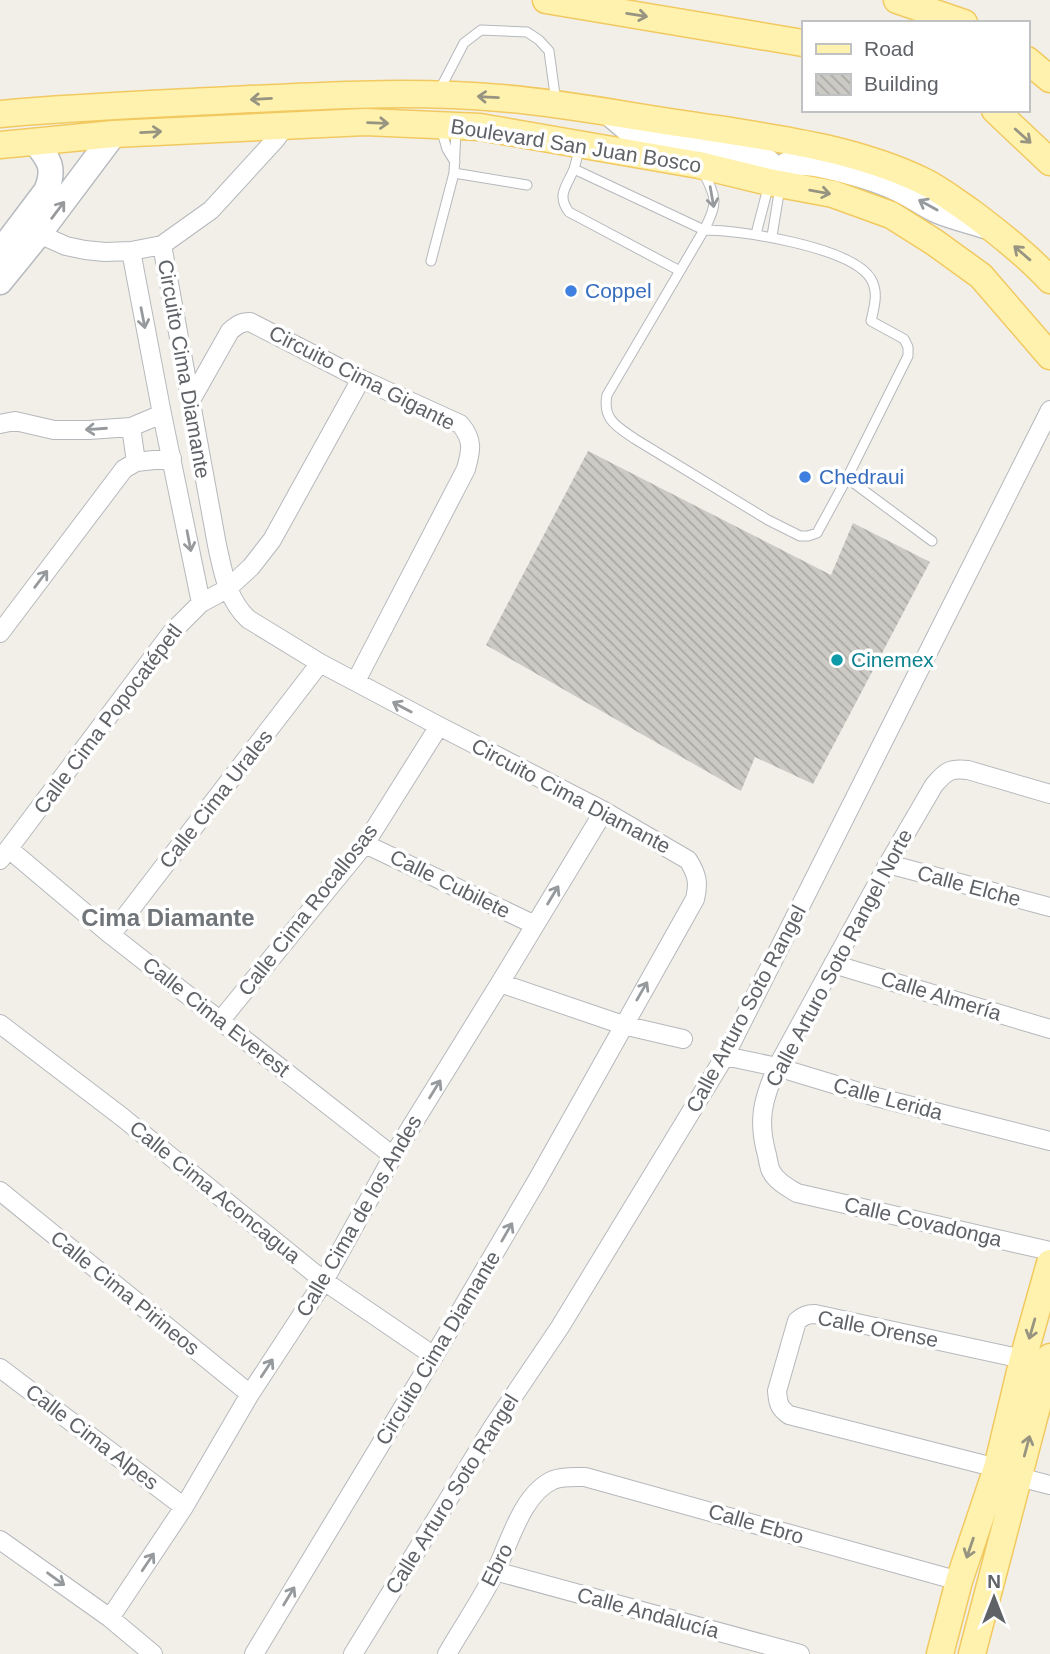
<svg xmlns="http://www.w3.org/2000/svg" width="1050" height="1654" font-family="Helvetica,sans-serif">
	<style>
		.building { fill: url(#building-back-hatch) }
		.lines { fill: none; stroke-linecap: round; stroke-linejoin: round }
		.lane-casing { stroke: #b5b8bc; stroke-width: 11 }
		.street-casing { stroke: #b5b8bc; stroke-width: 20 }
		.secondary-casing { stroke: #b6babf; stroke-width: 27 }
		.primary-casing { stroke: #f2c960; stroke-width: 29 }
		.lane { stroke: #fff; stroke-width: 9 }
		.street { stroke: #fff; stroke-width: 18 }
		.secondary { stroke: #fff; stroke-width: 24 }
		.primary { stroke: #fff2af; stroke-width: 26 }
		.oneway { stroke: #979581 }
		.oneway2 { stroke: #979a9d }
		.shop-dot { fill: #3f7fe0; stroke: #fff; stroke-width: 2.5 }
		.culture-dot { fill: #0f9aa8; stroke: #fff; stroke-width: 2.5 }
		.labels { text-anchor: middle; stroke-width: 7; stroke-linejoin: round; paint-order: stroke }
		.street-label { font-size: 21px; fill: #5f6368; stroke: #fff }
		.shop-label { font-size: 21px; fill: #366cbe; stroke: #fff; text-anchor: start }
		.culture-label { font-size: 21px; fill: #0d838f; stroke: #fff; text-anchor: start }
		.quarter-label { font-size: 24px; font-weight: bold; fill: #70757a; stroke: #fff }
	</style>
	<defs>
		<pattern id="building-back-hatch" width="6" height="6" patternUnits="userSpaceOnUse" patternTransform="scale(1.75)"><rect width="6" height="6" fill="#cccac5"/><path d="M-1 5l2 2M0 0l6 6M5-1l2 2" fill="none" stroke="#a9a8a4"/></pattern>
	</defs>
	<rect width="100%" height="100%" fill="#f1efe8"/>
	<path class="building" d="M588,451L831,575L853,523L930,562L813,784L755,757L741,791L486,645Z"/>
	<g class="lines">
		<g class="lane-casing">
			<path id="lane" d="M439,91L464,43L481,30L527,32L539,40L549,51L556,102
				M441,129L447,149L455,162
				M580,146C578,154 576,162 574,169C567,186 556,195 569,212L680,271
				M574,169L704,230C741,230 852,247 871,279C879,293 874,307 871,321L904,339L908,347V356L847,478L817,533L808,536H800L768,520L635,439C618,427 602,420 607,395L704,230C718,204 717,198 703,172
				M454,173L527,185
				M756,234L769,184
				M772,236L780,187
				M431,261L454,173L456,130
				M847,478L932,541"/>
		</g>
		<g class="street-casing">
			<path id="street" d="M32,229L39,234L66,246L85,250L105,252L131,251L162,245L211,210L276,139L285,126
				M162,245L217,545C223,572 227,599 248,619L320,663L439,726L604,811L688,860C697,874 699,883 695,899L539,1177L434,1356L254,1654
				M131,251L162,414L201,603
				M191,400L230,331C237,325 241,322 250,322L361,379L460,424C474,440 471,451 466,469L356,681
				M0,424L15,421L54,430H89L131,427L162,414
				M131,427L136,462
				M0,633L124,469L136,462L172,458
				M1050,794L968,770C950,768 946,771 934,785L888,864L777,1067C763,1099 757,1120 767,1155C768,1160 769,1167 771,1171C776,1181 787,1187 797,1193L1050,1251
				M365,844L535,925
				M9,849L111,935L393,1156
				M0,860L172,632L201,603L227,589L251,567L272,540L361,379
				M888,864L1050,907
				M111,935L320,663
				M833,964L1050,1029
				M500,983L623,1025L683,1039
				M220,1021L365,844L439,726
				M0,1024L122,1117L324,1281L434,1356
				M725,1056L777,1067L876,1097L1050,1141
				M0,1191L250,1394
				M0,1368L184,1507
				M997,1468L789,1415C779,1408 778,1403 777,1391L797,1321C803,1316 807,1314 815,1314L1023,1359
				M1019,1477L1050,1485
				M0,1540L110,1618L153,1654
				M495,1571L800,1654
				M110,1618L184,1507L250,1394L324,1281L393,1156L500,983L604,811
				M353,1654L494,1425L560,1327L725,1056L1050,410
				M447,1654C463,1626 482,1599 496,1570C510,1542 522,1494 553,1480C563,1476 574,1477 585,1477L959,1581"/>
		</g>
		<g class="secondary-casing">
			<path id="secondary" d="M609,113L629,130L722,147L756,156L768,162L777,172L780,185
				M769,182C774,175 780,167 789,164C811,158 878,179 900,190C913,196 924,205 938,211C953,217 969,221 985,226
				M0,252L46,191C56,168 49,159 34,141
				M0,282L39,234L114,134"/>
		</g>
		<g class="primary-casing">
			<path id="primary" d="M546,0L803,43
				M897,0L964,23
				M1027,60L1050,79
				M995,110L1050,162
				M0,114C77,107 154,104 231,100C320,96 410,90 500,98C564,103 627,116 691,125C768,137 854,147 925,182C941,190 956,202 971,212C999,233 1027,255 1050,280
				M0,145L114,134L365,122L480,127L699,165L769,182L833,194L891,215L934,242L981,276L1050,356
				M940,1654L959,1581L997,1468L1023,1359L1050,1263
				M972,1654L1050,1357"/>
		</g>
		<use href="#lane" class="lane"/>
		<use href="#street" class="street"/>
		<use href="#secondary" class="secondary"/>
		<use href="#primary" class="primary"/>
	</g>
	<defs><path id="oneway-shaft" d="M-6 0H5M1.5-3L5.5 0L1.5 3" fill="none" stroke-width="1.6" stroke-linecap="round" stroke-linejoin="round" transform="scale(1.75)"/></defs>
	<g class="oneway">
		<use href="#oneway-shaft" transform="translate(637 15) rotate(9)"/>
		<use href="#oneway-shaft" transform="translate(488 97) rotate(-177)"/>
		<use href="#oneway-shaft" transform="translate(261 99) rotate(177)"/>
		<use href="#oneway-shaft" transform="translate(378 123) rotate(2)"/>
		<use href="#oneway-shaft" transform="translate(151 132) rotate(-3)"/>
		<use href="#oneway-shaft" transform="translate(1023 136) rotate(42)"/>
		<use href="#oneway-shaft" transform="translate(820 192) rotate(10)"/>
		<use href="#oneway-shaft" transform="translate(1022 253) rotate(-139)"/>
		<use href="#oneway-shaft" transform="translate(1032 1329) rotate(106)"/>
		<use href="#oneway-shaft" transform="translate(1027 1446) rotate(-75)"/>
		<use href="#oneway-shaft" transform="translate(970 1548) rotate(109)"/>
	</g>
	<g class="oneway2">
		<use href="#oneway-shaft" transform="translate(712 197) rotate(80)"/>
		<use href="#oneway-shaft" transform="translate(928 205) rotate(-151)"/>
		<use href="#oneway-shaft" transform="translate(58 210) rotate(-53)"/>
		<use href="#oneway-shaft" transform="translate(143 318) rotate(79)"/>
		<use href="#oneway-shaft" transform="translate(96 429) rotate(176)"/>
		<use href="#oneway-shaft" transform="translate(189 541) rotate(79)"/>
		<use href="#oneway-shaft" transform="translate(41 579) rotate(-53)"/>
		<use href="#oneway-shaft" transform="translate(402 707) rotate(-152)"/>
		<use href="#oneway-shaft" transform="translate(553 895) rotate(-59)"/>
		<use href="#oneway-shaft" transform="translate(642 991) rotate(-60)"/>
		<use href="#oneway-shaft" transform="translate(435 1089) rotate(-58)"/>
		<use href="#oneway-shaft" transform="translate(507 1232) rotate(-60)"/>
		<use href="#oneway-shaft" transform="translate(267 1368) rotate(-57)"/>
		<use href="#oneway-shaft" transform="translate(148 1562) rotate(-56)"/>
		<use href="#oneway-shaft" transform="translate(56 1579) rotate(36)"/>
		<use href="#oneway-shaft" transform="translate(289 1596) rotate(-59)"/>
	</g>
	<g class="shop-dot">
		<circle cx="571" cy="291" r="7"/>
		<circle cx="805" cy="477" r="7"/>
	</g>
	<circle class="culture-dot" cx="837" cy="660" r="7"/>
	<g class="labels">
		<g class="street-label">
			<text transform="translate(576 146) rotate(9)" y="7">Boulevard San Juan Bosco</text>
			<text transform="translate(184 369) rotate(80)" y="7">Circuito Cima Diamante</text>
			<text transform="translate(362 378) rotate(27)" y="7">Circuito Cima Gigante</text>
			<text transform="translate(108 719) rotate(-53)" y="7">Calle Cima Popocatépetl</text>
			<text transform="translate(571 796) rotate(28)" y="7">Circuito Cima Diamante</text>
			<text transform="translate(216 799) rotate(-52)" y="7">Calle Cima Urales</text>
			<text transform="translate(450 884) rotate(26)" y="7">Calle Cubilete</text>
			<text transform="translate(969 886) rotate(15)" y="7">Calle Elche</text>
			<text transform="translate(308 910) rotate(-52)" y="7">Calle Cima Rocallosas</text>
			<text transform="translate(839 958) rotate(-62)" y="7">Calle Arturo Soto Rangel Norte</text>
			<text transform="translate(941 996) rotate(17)" y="7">Calle Almería</text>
			<text transform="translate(746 1009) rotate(-62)" y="7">Calle Arturo Soto Rangel</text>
			<text transform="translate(216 1017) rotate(38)" y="7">Calle Cima Everest</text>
			<text transform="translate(888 1099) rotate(15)" y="7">Calle Lerida</text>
			<text transform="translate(215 1192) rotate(39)" y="7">Calle Cima Aconcagua</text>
			<text transform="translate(359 1216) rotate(-60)" y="7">Calle Cima de los Andes</text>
			<text transform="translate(923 1222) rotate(13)" y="7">Calle Covadonga</text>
			<text transform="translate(125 1293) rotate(39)" y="7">Calle Cima Pirineos</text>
			<text transform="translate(878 1329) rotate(11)" y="7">Calle Orense</text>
			<text transform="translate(438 1348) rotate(-59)" y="7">Circuito Cima Diamante</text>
			<text transform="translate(92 1437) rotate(37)" y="7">Calle Cima Alpes</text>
			<text transform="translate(452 1494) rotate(-58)" y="7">Calle Arturo Soto Rangel</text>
			<text transform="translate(756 1524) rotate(16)" y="7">Calle Ebro</text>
			<text transform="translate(497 1565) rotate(-63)" y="7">Ebro</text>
			<text transform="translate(648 1613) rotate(15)" y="7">Calle Andalucía</text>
		</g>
		<g class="shop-label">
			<text x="585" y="298">Coppel</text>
			<text x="819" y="484">Chedraui</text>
		</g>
		<g class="culture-label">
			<text x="851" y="667">Cinemex</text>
		</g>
		<g class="quarter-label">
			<text x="168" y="926">Cima Diamante</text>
		</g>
	</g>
	<rect x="802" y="21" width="228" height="91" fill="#ffffff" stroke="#bfc1c3" stroke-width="2"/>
	<rect x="816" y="44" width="35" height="10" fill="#fff2af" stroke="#bfc1c3" stroke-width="2"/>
	<text x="864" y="56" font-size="21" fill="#5f6368">Road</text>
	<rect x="816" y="74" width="35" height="21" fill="url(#building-back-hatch)" stroke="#bfc1c3" stroke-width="2"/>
	<text x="864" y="91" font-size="21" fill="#5f6368">Building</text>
	<g transform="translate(994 1598)" stroke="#ffffff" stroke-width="5" paint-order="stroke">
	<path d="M0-5L12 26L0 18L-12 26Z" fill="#5f6368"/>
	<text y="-10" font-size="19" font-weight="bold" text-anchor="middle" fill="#5f6368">N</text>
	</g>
</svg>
